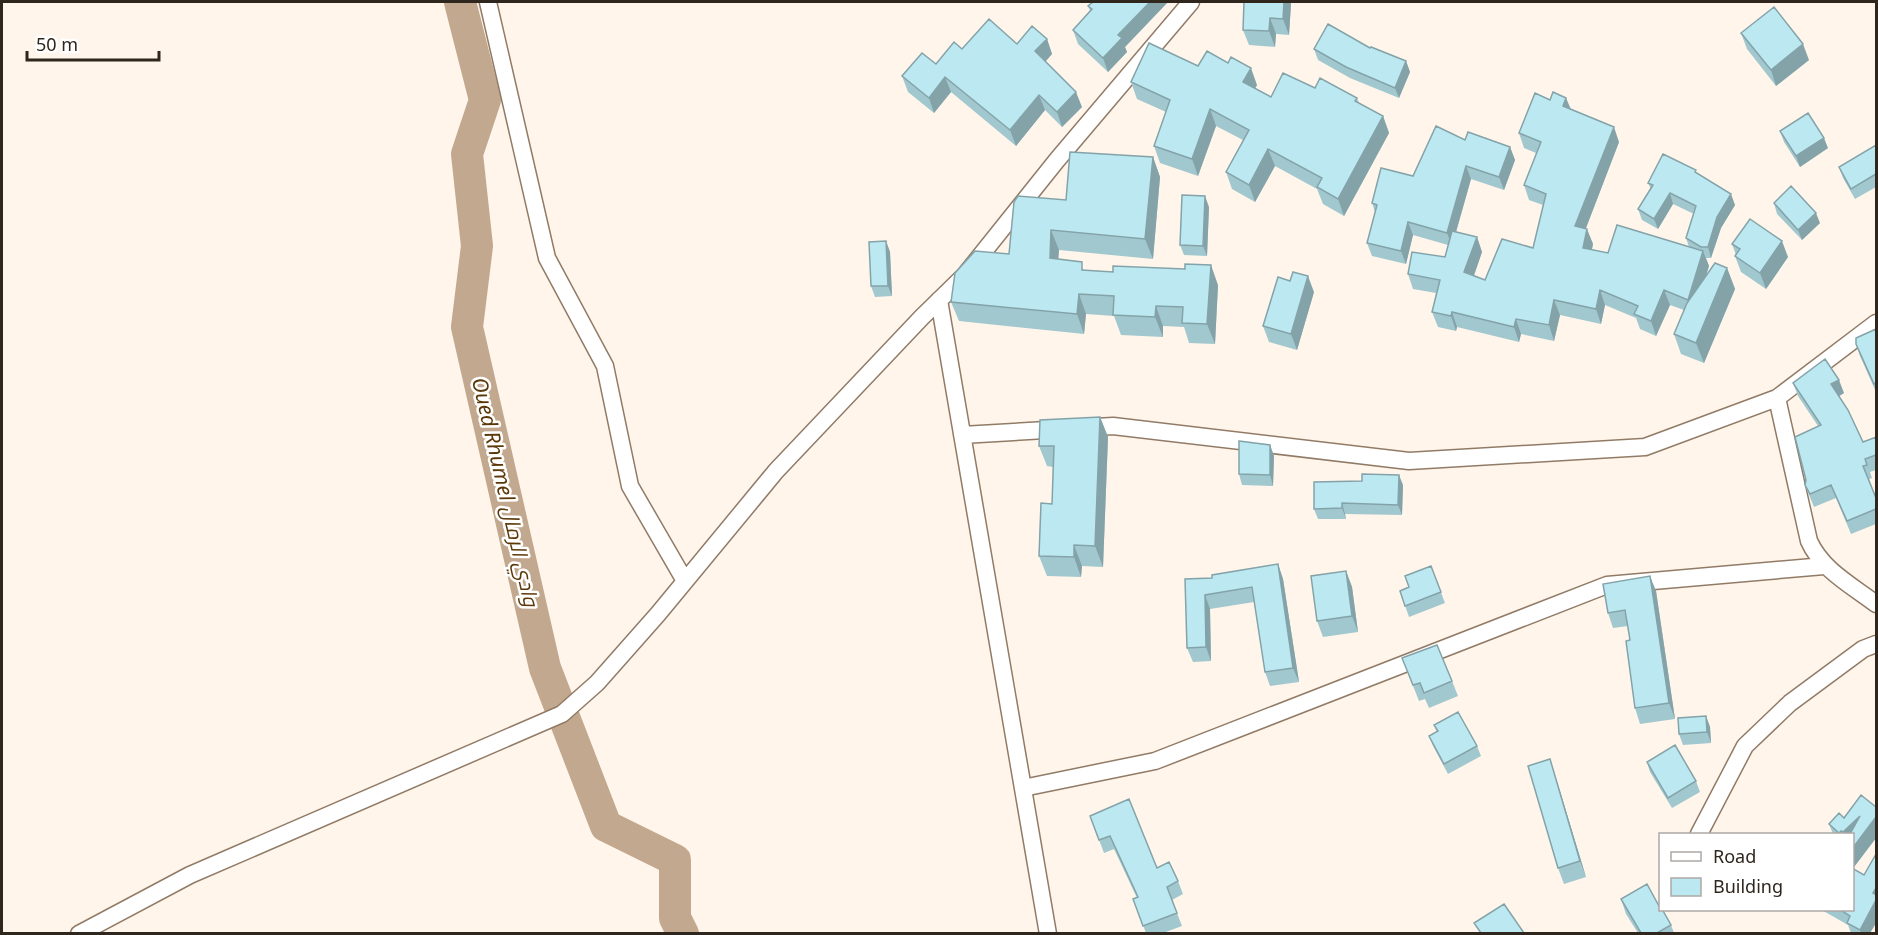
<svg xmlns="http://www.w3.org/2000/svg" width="1878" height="935" font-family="'Noto Sans',Cairo,sans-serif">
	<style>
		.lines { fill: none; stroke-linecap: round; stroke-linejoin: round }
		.river { stroke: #c2a88e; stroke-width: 32 }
		.minor-casing { stroke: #917b66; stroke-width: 19 }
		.minor { stroke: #fff; stroke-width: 16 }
		.wall { fill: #a2c8cf }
		.shaded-wall { fill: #84a3a9 }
		.building { fill: #bce9f1; stroke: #84a3a9; stroke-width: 1.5 }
		.labels { text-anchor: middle; stroke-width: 5; stroke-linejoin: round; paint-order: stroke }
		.water-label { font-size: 21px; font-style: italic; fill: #5c3809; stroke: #fff }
	</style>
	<rect width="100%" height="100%" fill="#fff5eb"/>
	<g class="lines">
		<path class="river" d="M460,2L485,100L467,154L477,246L467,327L545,668L606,826L675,860V918L683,934"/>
		<g class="minor-casing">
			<path id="minor" d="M488,2L547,258L605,366L630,486L685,581
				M939,300L1048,934
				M1777,398L1809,541C1822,570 1851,585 1876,604
				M962,435L1113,426L1409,461L1645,447L1777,398L1876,323
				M1023,788L1155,761L1607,585L1824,566
				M1699,834L1745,746L1790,703L1863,649L1876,644
				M79,934L190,875L562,714L597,683L658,614L776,471L922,317L965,275L1057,160L1191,2"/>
		</g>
		<use href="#minor" class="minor"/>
	</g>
	<path class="wall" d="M1244,2H1290L1291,4L1289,35L1276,34L1275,47L1249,45L1243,30Z
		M1167,3L1125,47L1127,52L1108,72L1078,44L1073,30L1090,11L1088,6Z
		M1741,33L1809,60L1776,86L1747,49Z
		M1047,39L1052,54L1045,61L1082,107L1062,127L1045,110L1016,146L951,92L934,113L908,92L902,76L936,64L962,49L1017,44Z
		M1370,48L1406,61L1410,72L1399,98L1350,78L1318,60L1314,49Z
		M1131,82L1257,85L1255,88L1271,97L1315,88L1357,98L1359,103L1383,116L1389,133L1344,216L1323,204L1317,189L1275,166L1255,202L1232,189L1226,172L1243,140L1216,126L1198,176L1160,163L1154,146L1166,112L1137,99Z
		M1566,98L1571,109L1619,142L1586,228L1593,244L1592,249L1608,253L1689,247L1686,238L1694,214L1673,204L1658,229L1642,220L1638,209L1651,189L1648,183L1697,173L1735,205L1721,228L1711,258H1706L1709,266L1706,275L1727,268L1735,289L1704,363L1681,354L1674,334L1684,310L1670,305L1656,336L1640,329L1636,318L1605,305L1601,324L1560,315L1554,341L1521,334L1519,342L1457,327L1456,331L1438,327L1432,312L1436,293L1413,289L1408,274L1445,257L1448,245L1413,235L1406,264L1372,256L1367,243L1375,212L1372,203L1465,140L1510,147L1515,160L1504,190L1471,179L1456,232L1477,237L1482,252L1474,275L1485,280L1533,248L1543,205L1529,200L1524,185L1536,153L1524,148L1519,133L1550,100Z
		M1780,131L1828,148L1800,167L1784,142Z
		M1876,145V187L1855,199L1843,178L1839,167Z
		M1153,157L1160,177L1153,259L1059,250L1058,259L1085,270L1218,285L1215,344L1189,343L1184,327L1163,326V337L1121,335L1114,316L1086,314L1084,334L959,321L951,302L1009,254L1066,200Z
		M1774,203L1820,223L1802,240L1777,214Z
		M1209,207L1207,256L1184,255L1180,245Z
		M886,241L890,252L892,296L875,297L871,286Z
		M1732,244L1788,257L1766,289L1741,272L1735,256L1736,255Z
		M1314,292L1297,350L1269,342L1263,326Z
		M1876,329V392L1860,356L1856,344Z
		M1793,383L1844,393L1839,396L1863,442L1876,437V470L1870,472L1872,478L1869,479L1876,498V524L1851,534L1836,498L1814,507L1805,485L1818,426L1798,396Z
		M1100,417L1108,437L1103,567L1082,566L1081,577L1047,576L1039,556L1052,504L1053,467L1047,466L1039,446Z
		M1270,445L1274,456L1273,486L1242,485L1239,474Z
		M1403,485L1402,515L1345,514L1346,519H1318L1314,509Z
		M1278,564L1283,579L1299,682L1270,686L1265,672L1254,602L1210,609L1211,661L1193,662L1187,648L1185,579L1212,578Z
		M1431,566L1445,603L1409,617L1400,591L1409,588Z
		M1346,571L1352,587L1358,632L1323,637L1317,621Z
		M1656,591L1675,719L1640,724L1635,708L1630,640L1628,626L1613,628L1608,613Z
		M1402,658L1452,681L1458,696L1429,708L1425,699L1419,701Z
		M1706,716L1710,727L1711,743L1683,745L1679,734Z
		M1434,725L1477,746L1481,756L1448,774L1433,746L1429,736L1437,732Z
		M1647,762L1696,781L1700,792L1672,808L1650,772Z
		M1555,775L1586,877L1564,884L1558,868Z
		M1861,795L1876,807V838L1854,867L1852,866V834H1833L1829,824L1839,813L1844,818Z
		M1090,816L1157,868L1178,881L1183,894L1172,900L1182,926L1163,933H1146L1133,899L1137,898L1114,849L1104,853Z
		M1876,854V923L1870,933H1851L1848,925L1820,909H1852L1864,875Z
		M1621,899L1671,925L1674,933H1638L1626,914Z"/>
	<path class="shaded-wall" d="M1150,2H1166L1167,3L1125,47L1127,52L1108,72L1103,58L1118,35Z
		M1284,2H1290L1291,4L1289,35L1283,19Z
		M1270,18L1276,34L1275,47L1269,31Z
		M1047,39L1052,54L1041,67L1035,51Z
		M1803,44L1809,60L1776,86L1771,70Z
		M1406,61L1410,72L1399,98L1395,88Z
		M1251,68L1257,85L1249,99L1243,82Z
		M945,77L951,92L934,113L929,98Z
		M1076,92L1082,107L1062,127L1057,112Z
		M1039,95L1045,110L1016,146L1010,130Z
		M1566,98L1572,113L1563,106Z
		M1210,109L1216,126L1198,176L1192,159Z
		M1383,116L1389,133L1344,216L1338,199Z
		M1614,127L1619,142L1581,241L1575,226Z
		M1824,138L1828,148L1800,167L1796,156Z
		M1510,147L1515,160L1504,190L1499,177Z
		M1268,149L1275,166L1255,202L1249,185Z
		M1153,157L1160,177L1153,259L1145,239Z
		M1466,166L1471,179L1452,246L1447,233Z
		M1670,193L1673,204L1658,229L1654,219Z
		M1731,194L1735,205L1721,228L1711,258L1708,247L1717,217Z
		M1205,196L1209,207L1207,256L1203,246Z
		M1816,213L1820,223L1802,240L1798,230Z
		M1408,222L1413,235L1406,264L1401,251Z
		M1587,229L1593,244L1589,263L1583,248Z
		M1051,230L1059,250L1057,278L1050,258Z
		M1477,237L1482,252L1470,287L1464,272Z
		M886,241L890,252L892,296L888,286Z
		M1782,241L1788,257L1766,289L1760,273Z
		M1703,251L1709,266L1694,315L1688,300Z
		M1211,265L1218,285L1215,344L1207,324Z
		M1727,268L1735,289L1704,363L1696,343Z
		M1308,276L1314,292L1297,350L1291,334Z
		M1600,290L1605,305L1601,324L1596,309Z
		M1664,290L1670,305L1656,336L1651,321Z
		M1079,294L1086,314L1084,334L1077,314Z
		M1554,300L1560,315L1554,341L1549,325Z
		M1156,306L1163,326V337L1155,317Z
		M1452,312L1457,327L1456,331L1451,316Z
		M1516,319L1521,334L1519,342L1514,327Z
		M1839,380L1844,393L1836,398L1831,384Z
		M1100,417L1108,437L1103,567L1095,546Z
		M1270,445L1274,456L1273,486L1270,475Z
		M1399,475L1403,485L1402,515L1398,505Z
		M1342,503L1345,514L1346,519L1342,508Z
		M1074,545L1082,566L1081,577L1074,557Z
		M1278,564L1283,579L1299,682L1293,668Z
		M1346,571L1352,587L1358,632L1352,616Z
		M1650,576L1656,591L1675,719L1669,703Z
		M1205,595L1210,609L1211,661L1206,647Z
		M1706,716L1710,727L1711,743L1707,732Z
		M1550,759L1555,775L1586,877L1580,861Z
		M1860,816L1852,834H1844L1843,832Z
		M1876,817V838L1854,867L1852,862V849Z
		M1876,888V923L1870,933H1861L1860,930L1873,893Z"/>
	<path class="building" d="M1093,2H1150L1118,35L1122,38L1103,58L1073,30L1092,9L1088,6Z
		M1244,2H1284L1283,19L1270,18L1269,31L1243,30Z
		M1774,7L1803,44L1771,70L1741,33Z
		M989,19L1017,44L1032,26L1047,39L1035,51L1076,92L1057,112L1039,95L1010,130L945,77L929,98L902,76L922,53L936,64L954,42L962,49Z
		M1328,24L1370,48L1371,47L1406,61L1395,88L1346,67L1314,49Z
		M1149,43L1198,66L1207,51L1228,63L1231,57L1251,68L1243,82L1271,97L1283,73L1315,88L1320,78L1357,98L1355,101L1383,116L1338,199L1317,187L1322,178L1268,149L1249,185L1226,172L1249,130L1210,109L1192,159L1154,146L1170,100L1131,82Z
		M1553,92L1566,98L1563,106L1614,127L1575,226L1587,229L1583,248L1608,253L1617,225L1703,251L1688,300L1664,290L1651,321L1634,314L1638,306L1600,290L1596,309L1554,300L1549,325L1516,319L1514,327L1452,312L1451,316L1432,312L1440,280L1408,274L1412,252L1445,257L1452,231L1477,237L1464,272L1485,280L1502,239L1533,248L1546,194L1524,185L1541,142L1519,133L1535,93L1550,100Z
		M1808,113L1824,138L1796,156L1780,131Z
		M1436,126L1465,140L1468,132L1510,147L1499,177L1466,166L1447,233L1408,222L1401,251L1367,243L1377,205L1372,203L1381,168L1413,176Z
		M1876,145V174L1851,189L1839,167Z
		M1070,152L1153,157L1145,239L1051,230L1050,258L1082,262V270L1113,272V266L1185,269V264L1211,265L1207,324L1182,323L1183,307L1156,306L1155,317L1113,315L1114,296L1079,294L1077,314L951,302L955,273L975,251L1009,254L1014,202L1018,196L1066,200Z
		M1663,154L1696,170L1695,172L1731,194L1717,217L1708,247H1701L1686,238L1696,206L1670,193L1654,219L1638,209L1653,185L1648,183Z
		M1791,186L1816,213L1798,230L1774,203Z
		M1182,195L1205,196L1203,246L1180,245Z
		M1750,219L1782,241L1760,273L1735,256L1740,249L1732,244Z
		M886,241L888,286H871L869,242Z
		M1715,263L1727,268L1696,343L1674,334L1687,303Z
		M1293,272L1308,276L1291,334L1263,326L1278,277L1290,281Z
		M1876,329V383L1874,384L1856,344V338Z
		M1825,359L1839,380L1831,384L1848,410L1863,442L1876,437V455L1865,459L1867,465L1863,466L1876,498V509L1847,521L1831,485L1810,494L1805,485L1806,480L1795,437L1821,425L1793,383Z
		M1100,417L1095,546L1074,545V557L1039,556L1041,503L1052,504L1054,446H1039L1040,420Z
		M1239,441L1270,445V475L1239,474Z
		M1362,474L1399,475L1398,505L1342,503V508L1314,509V482L1362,481Z
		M1278,564L1293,668L1265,672L1252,587L1205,595L1206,647L1187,648L1185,579L1212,578V575Z
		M1431,566L1441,592L1405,606L1400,591L1409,587L1405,576Z
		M1346,571L1352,616L1317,621L1311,576Z
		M1650,576L1669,703L1635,708L1626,641L1630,640L1625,610L1608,613L1603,584Z
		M1437,645L1452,681L1424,693L1420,683L1413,685L1402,658Z
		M1458,712L1477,746L1444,764L1429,736L1438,731L1434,725Z
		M1706,716L1707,732L1679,734L1678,718Z
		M1675,745L1696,781L1668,798L1647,762Z
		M1550,759L1580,861L1558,868L1528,766Z
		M1861,795L1876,807V817L1852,849V834H1850L1860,816L1843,832L1841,831L1839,833L1829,824L1839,813L1844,818Z
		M1129,799L1157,868L1169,862L1178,881L1167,887L1177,913L1143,926L1133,899L1138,897L1110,836L1099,840L1090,816Z
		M1876,854V888L1873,893L1876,895V900L1860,930L1847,923L1850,916L1839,909H1852V868L1864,875Z
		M1647,884L1660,908V909H1662L1671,925L1657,933H1641L1621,899Z
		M1504,904L1524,933H1481L1474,923Z"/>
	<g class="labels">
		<g class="water-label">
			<text transform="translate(505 492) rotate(77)" y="7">Oued Rhumel وادي الرمال</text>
		</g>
	</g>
	<rect width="1878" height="935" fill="none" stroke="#2f261d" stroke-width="6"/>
	<rect x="1659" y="833" width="195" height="78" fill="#ffffff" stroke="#aca8a5" stroke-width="1.5"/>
	<rect x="1671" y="852" width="30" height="9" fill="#ffffff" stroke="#aca8a5" stroke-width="1.5"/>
	<text x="1713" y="863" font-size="18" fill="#2f261d">Road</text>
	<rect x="1671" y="878" width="30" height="18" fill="#bce9f1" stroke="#aca8a5" stroke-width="1.5"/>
	<text x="1713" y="893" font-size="18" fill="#2f261d">Building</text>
	<path d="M27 51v9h132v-9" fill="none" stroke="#2f261d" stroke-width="3"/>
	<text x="36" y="51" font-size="18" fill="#2f261d" stroke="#ffffff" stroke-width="4.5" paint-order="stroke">50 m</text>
</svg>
